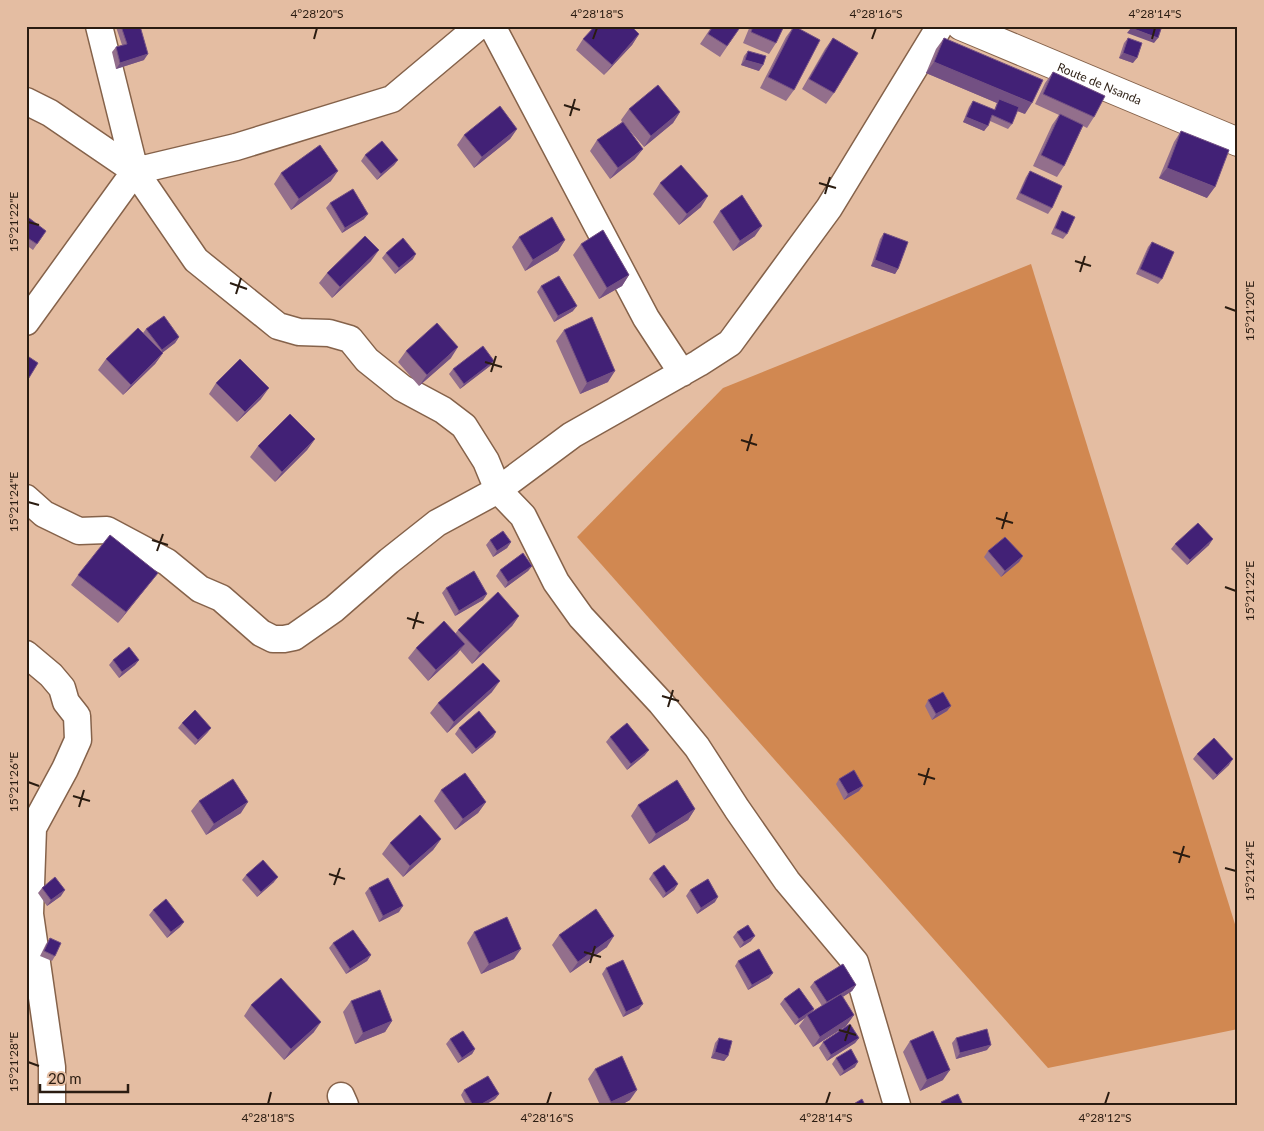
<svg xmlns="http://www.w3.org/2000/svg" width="1264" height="1131" font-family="Lato,sans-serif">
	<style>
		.green { fill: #d18851 }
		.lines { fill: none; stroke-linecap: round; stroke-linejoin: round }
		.street-casing { stroke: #85624a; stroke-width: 29 }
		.secondary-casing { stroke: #85624a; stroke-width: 30 }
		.street { stroke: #fff; stroke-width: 26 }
		.secondary { stroke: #fff; stroke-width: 28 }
		.wall { fill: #936f8c }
		.shaded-wall { fill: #735083 }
		.building { fill: #422176; stroke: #735083 }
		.ticks { fill: none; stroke: #2a1c11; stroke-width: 2 }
		.labels { text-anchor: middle; stroke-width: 5; stroke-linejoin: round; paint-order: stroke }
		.street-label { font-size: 12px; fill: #2a1c11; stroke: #e4bda2 }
		.neatline { fill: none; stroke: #2a1c11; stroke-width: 2 }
		.ticks-label { font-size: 12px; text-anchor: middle; fill: #2a1c11 }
	</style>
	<rect width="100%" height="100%" fill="#e4bda2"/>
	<path class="green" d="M1031,264L1238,934V1029L1048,1068L577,537L723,388Z"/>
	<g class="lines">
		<g class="street-casing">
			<path id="street" d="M99,26L135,171L196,260L278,326L299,332L329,333L350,339L367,360L402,388L443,410L464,426L486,461L498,490L523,516L556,582L581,617L661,703L697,747L737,809L787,881L855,962L897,1105
				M492,26L646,318L682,373
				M26,101L50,113L135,171
				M26,322L135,171L236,147L392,99L479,26
				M26,498L44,514L79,531L107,530L167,562L200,589L221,598L261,633L273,639H284L294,637L334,609L389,561L437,523L498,490L572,435L699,363L730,343L829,208L940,26
				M26,654L51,675L62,688L66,702L77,716L78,740L65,769L33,828L30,914L52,1067V1105
				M341,1096L345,1105"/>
		</g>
		<g class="secondary-casing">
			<g id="secondary">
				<path id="s1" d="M961,26L1238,142"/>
			</g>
		</g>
		<use href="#street" class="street"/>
		<use href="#secondary" class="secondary"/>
	</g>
	<path class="wall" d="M117,26H140L144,60L116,69L112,52L116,47L122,45L116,27Z
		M712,26H741L720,57L700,44Z
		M750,26H784L776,43L769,54L743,43Z
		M794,26V90L786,101L760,88L786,37Z
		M639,34L632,45L604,75L576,50L583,39Z
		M833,38L834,93L826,104L802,89L825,49Z
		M944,38L1025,114L1017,111L1012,124L1008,129L990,121L984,131L963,122L969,107L973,101L994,110L997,103L926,73L936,49Z
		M1128,38L1133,63L1119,58L1124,43Z
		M748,51L759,71L741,65L744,56Z
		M1053,72L1094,117L1087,128L1083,126L1064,166L1057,177L1033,166L1052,125L1059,115L1035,104L1045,83Z
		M629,109L680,112L673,123L644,147L625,125L635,159L610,179L590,151L597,140L622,122L621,120Z
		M517,129L510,139L474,168L457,145L464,135Z
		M1181,131L1207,198L1159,178L1174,142Z
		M365,155L398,160L394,165L377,180L361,161Z
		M1030,171L1052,208L1048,214L1016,199L1026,177Z
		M281,173L331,181L291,210L274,184Z
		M660,183L701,207L679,225L653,194Z
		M330,203L364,219L342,233L326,208Z
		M720,211L755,236L733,251L713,222Z
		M1062,211L1067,234L1063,239L1051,234L1059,216Z
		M26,222L46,231L33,250L26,245Z
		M884,233L898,269L895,274L871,266L880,239Z
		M519,237L565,240L558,251L525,271L512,247Z
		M1152,242L1162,279L1158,284L1136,274L1148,247Z
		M581,244L629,275L622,286L599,299L573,255Z
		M386,253L413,259L395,274L382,258Z
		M371,261L332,298L319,283L327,273Z
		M541,286L573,311L554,322L537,292Z
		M146,329L179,337L175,343L162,353H163L155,364L123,395L98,370L106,359L143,333Z
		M564,330L608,382L580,394L556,341Z
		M406,351L451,358L419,386L398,362Z
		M494,361L490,366L460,389L449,374L453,369Z
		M216,383L261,399L237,422L209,394Z
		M315,439L307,450L275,482L250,457L258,446Z
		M490,540L511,542L507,548L493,557L486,545Z
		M1175,544L1209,545L1187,565L1171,549Z
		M988,551L1023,556L1019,562L1001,577L984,557Z
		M532,566L528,571L505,588L496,576L500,570Z
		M158,573L118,623L71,585L78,575Z
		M446,588L487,594L483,600L455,616L442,593Z
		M519,616L512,626L472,664L460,650L457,654L428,681L408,658L416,648L455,634L458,630Z
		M113,660H139L135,665L119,678L109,665Z
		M492,692L447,733L430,713L438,703Z
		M928,700L951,706L947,711L932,720L925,706Z
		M182,723L211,728L207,733L195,745L178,728Z
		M459,728L496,732L493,737L472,754L455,734Z
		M610,737L645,755L627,770L606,742Z
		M1197,754L1229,765L1213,780L1193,759Z
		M839,779L859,791L844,800L836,784Z
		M441,790L486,802L478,813L455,830L434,801Z
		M199,801L241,813L206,835L191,811Z
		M638,805L695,809L688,820L649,844L631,816Z
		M441,839L433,850L403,877L382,854L390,843Z
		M653,873L678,884L674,890L663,898L649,879Z
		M246,875L274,882L257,897L242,880Z
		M42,888L61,896L47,906L38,893Z
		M369,888L399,912L379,922L365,893Z
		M690,890L715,902L697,914L686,896Z
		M153,910L184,922L180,927L167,938L149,915Z
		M474,932L514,959L481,974L467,943Z
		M737,932L751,941L740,948L733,937Z
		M559,935L607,947L570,973L552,945Z
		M50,938L55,956L52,961L40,956L46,944Z
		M333,943L371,955L367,961L346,974L329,948Z
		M738,961L773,973L769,978L748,990L735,966Z
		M606,968L639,1009L623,1017L602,974Z
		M814,982L856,985L852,991L842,997L854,1015L846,1026L813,1047L799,1026L805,1018L795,1025L780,1004L784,999L811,1013L822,1006L810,987Z
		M351,1001L392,1021L385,1032L355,1044L343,1012Z
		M251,1005L314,1032L284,1060L244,1016Z
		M719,1038L728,1056L724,1061L711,1058L715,1043Z
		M859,1038L855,1043L827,1061L819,1048L823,1042Z
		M956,1038L987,1050L956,1059L952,1043Z
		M450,1039L475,1049L472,1054L458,1063L446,1044Z
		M910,1041L943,1080L920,1091L903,1052Z
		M836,1058L855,1067L840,1076L832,1064Z
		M595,1069L630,1100L621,1105H600L588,1079Z
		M464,1090L499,1094L495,1099L485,1105H466L461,1095Z"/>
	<path class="shaded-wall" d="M1131,28L1158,38L1154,43L1127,33Z
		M639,34L632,45L604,75L612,65Z
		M1123,53L1137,58L1133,63L1119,58Z
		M148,54L144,60L116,69L120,63Z
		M745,60L763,65L759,71L741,65Z
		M934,62L1032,103L1025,114L998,103L999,99L997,103L926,73Z
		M680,112L673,123L644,147L651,136Z
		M966,117L988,126L984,131L963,122Z
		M517,129L510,139L474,168L482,157Z
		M643,149L635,159L610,179L618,168Z
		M398,160L394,165L377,180L381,174Z
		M1167,168L1215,187L1207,198L1159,178Z
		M338,171L331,181L291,210L299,199Z
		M708,196L701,207L679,225L687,214Z
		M368,214L364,219L342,233L345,228Z
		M762,226L755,236L733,251L740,241Z
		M565,240L558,251L525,271L533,260Z
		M379,250L371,261L332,298L340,287Z
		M416,254L413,259L395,274L399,268Z
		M875,260L898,269L895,274L871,266Z
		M629,275L622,286L599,299L607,288Z
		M577,306L573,311L554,322L558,316Z
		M179,337L175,343L158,356L162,350Z
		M458,347L451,358L419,386L427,375Z
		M163,353L155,364L123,395L131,385Z
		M494,361L490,366L460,389L464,384Z
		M615,371L608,382L580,394L587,383Z
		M269,388L261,399L237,422L245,412Z
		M315,439L307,450L275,482L282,472Z
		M1213,539L1209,545L1187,565L1190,560Z
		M511,542L507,548L493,557L497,551Z
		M1023,556L1019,562L1001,577L1005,571Z
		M532,566L528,571L505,588L508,582Z
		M158,573L118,623L126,612Z
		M487,594L483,600L455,616L459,611Z
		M519,616L512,626L472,664L480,653Z
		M465,644L457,654L428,681L436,670Z
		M139,660L135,665L119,678L122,672Z
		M500,681L492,692L447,733L454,722Z
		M951,706L947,711L932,720L936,714Z
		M211,728L207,733L195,745L198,740Z
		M496,732L493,737L472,754L476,749Z
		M649,750L645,755L627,770L631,764Z
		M1233,759L1229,765L1213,780L1217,775Z
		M863,786L859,791L844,800L848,794Z
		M248,802L241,813L206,835L214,824Z
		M486,802L478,813L455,830L463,819Z
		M695,809L688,820L649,844L656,834Z
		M441,839L433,850L403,877L410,866Z
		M278,877L274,882L257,897L261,892Z
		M678,884L674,890L663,898L666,893Z
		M65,890L61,896L47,906L51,900Z
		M718,897L715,902L697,914L701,908Z
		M403,906L399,912L379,922L383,916Z
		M184,922L180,927L167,938L171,932Z
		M614,936L607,947L570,973L578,962Z
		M755,936L751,941L740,948L744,942Z
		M521,949L514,959L481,974L489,964Z
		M371,955L367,961L346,974L350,969Z
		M773,973L769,978L748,990L752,985Z
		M856,985L852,991L824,1009L828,1003Z
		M643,1004L639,1009L623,1017L626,1012Z
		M814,1009L810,1014L807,1015L805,1018L795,1025L799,1019Z
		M854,1015L846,1026L813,1047L820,1037Z
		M392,1021L385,1032L355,1044L363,1033Z
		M321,1022L314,1032L284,1060L291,1049Z
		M859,1038L855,1043L827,1061L831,1055Z
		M991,1045L987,1050L956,1059L960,1053Z
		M475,1049L472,1054L458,1063L462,1058Z
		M715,1052L728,1056L724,1061L711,1058Z
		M858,1062L855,1067L840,1076L844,1071Z
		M950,1070L943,1080L920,1091L927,1080Z
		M637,1090L630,1100L621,1105H609L611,1102Z
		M499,1094L495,1099L485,1105H480Z"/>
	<path class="building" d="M121,26H140L148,54L120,63L116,47L127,44Z
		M595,26H631L639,34L612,65L583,39Z
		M713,26H741L727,46L708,34Z
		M753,26H784L776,43L751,32Z
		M794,26L820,40L794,90L768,77Z
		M1131,26H1162L1158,38L1131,28Z
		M833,38L858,53L834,93L809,79Z
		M944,38L1043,80L1032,103L934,62Z
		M1128,38L1142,43L1137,58L1123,53Z
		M748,51L766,56L763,65L745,60Z
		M1053,72L1105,96L1094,117L1043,94Z
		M658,85L680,112L651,136L629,109Z
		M999,99L1019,107L1012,124L992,115L988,126L966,117L973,101L995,110Z
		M500,106L517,129L482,157L464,135Z
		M1060,114L1083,125L1064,166L1041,155Z
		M623,122L643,149L618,168L597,140Z
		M1181,131L1229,150L1215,187L1167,168Z
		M382,141L398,160L381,174L365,155Z
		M320,145L338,171L299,199L281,173Z
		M681,165L708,196L687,214L660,183Z
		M1030,171L1062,186L1052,208L1020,193Z
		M353,189L368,214L345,228L330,203Z
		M742,195L762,226L740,241L720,211Z
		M1062,211L1075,217L1067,234L1055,228Z
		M552,217L565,240L533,260L519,237Z
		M29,218L46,231L37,244L26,237V222Z
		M603,230L629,275L607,288L581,244Z
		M884,233L908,242L898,269L875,260Z
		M365,236L379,250L340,287L327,273Z
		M403,238L416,254L399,268L386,253Z
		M1152,242L1174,252L1162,279L1140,269Z
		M559,276L577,306L558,316L541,286Z
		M164,316L179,337L162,350L146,329Z
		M592,317L615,371L587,383L564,330Z
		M437,323L458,347L427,375L406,351Z
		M138,328L163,353L131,385L106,359Z
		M483,346L494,361L464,384L453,369Z
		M26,355L38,363L27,381H26Z
		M240,359L269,388L245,412L216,383Z
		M290,414L315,439L282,472L258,446Z
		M1198,523L1213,539L1190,560L1175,544Z
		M503,531L511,542L497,551L490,540Z
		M110,535L158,573L126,612L78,575Z
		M1005,537L1023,556L1005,571L988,551Z
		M523,553L532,566L508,582L500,570Z
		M474,571L487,594L459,611L446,588Z
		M498,592L519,616L480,653L458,630Z
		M444,621L465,644L436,670L416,648Z
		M129,647L139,660L122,672L113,660Z
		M483,663L500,681L454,722L438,703Z
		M943,692L951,706L936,714L928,700Z
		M195,710L211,728L198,740L182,723Z
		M479,711L496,732L476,749L459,728Z
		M627,723L649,750L631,764L610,737Z
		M1214,738L1233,759L1217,775L1197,754Z
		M854,770L863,786L848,794L839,779Z
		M465,773L486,802L463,819L441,790Z
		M233,779L248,802L214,824L199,801Z
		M677,780L695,809L656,834L638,805Z
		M420,815L441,839L410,866L390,843Z
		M263,860L278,877L261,892L246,875Z
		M664,865L678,884L666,893L653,873Z
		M55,877L65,890L51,900L42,888Z
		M388,878L403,906L383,916L369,888Z
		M708,879L718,897L701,908L690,890Z
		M166,899L184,922L171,932L153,910Z
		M596,909L614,936L578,962L559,935Z
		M507,917L521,949L489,964L474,932Z
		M748,925L755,936L744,942L737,932Z
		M353,930L371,955L350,969L333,943Z
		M50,938L61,943L55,956L44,951Z
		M759,949L773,973L752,985L738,961Z
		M623,960L643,1004L626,1012L606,968Z
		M843,964L856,985L827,1002L814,982Z
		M281,978L321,1022L291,1049L251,1005Z
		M799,988L814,1009L799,1019L784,999Z
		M380,990L392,1021L363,1033L351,1001Z
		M841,994L854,1015L820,1037L807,1015Z
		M850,1024L859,1038L831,1055L823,1042Z
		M987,1029L991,1045L960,1053L956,1038Z
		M463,1031L475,1049L462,1058L450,1039Z
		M933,1031L950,1070L927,1080L910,1041Z
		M719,1038L732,1041L728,1056L715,1052Z
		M851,1049L858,1062L844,1071L836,1058Z
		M622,1056L637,1090L611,1102L595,1069Z
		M488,1076L499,1094L480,1105H473L464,1090Z
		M958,1094L963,1105H943L941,1102Z
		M862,1099L865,1105H852Z"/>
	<path class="ticks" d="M314,39L317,28M593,39L597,28M872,39L876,28M1152,39L1155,28M564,105L580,110M570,116L575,99M819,183L836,188M825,194L830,177M28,222L39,225M1075,261L1091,266M1080,272L1085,256M230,283L247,289M236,294L241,278M1225,307L1236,311M485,362L502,367M491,372L496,356M741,440L757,445M747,451L752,434M28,502L39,505M996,518L1013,523M1002,529L1007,512M152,540L168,545M157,551L163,534M1225,587L1236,591M407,618L424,623M413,629L418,612M662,696L679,701M668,707L673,690M918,774L935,779M28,782L39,786M924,785L929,768M73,796L90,801M79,807L84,790M1173,852L1190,857M1179,863L1184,846M1225,868L1236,871M329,874L345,879M334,885L340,868M584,952L601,957M590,963L595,946M839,1030L856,1035M845,1041L850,1025M28,1062L39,1066M268,1104L271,1092M547,1104L551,1092M826,1104L830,1092M1105,1104L1109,1092"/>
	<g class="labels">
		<g class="street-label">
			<text dy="4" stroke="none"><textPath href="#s1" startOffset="150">Route de Nsanda</textPath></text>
		</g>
	</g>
	<rect width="1264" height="1131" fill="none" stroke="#e4bda2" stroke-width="55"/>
	<path d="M40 1084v8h88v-8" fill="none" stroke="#2a1c11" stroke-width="2.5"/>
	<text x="48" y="1084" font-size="15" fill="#2a1c11" stroke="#e4bda2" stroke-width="4" paint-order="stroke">20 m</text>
	<rect x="28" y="28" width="1208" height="1076" class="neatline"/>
	<g class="ticks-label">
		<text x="317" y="18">4°28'20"S</text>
		<text x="597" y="18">4°28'18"S</text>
		<text x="876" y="18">4°28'16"S</text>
		<text x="1155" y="18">4°28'14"S</text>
		<text transform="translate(14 222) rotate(-90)" y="4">15°21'22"E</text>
		<text transform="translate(1250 311) rotate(-90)" y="4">15°21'20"E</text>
		<text transform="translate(14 502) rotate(-90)" y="4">15°21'24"E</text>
		<text transform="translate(1250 591) rotate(-90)" y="4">15°21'22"E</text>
		<text transform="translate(14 782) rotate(-90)" y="4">15°21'26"E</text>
		<text transform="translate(1250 871) rotate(-90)" y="4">15°21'24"E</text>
		<text transform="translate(14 1062) rotate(-90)" y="4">15°21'28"E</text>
		<text x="268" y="1122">4°28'18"S</text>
		<text x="547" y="1122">4°28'16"S</text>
		<text x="826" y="1122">4°28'14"S</text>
		<text x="1105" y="1122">4°28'12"S</text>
	</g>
</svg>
